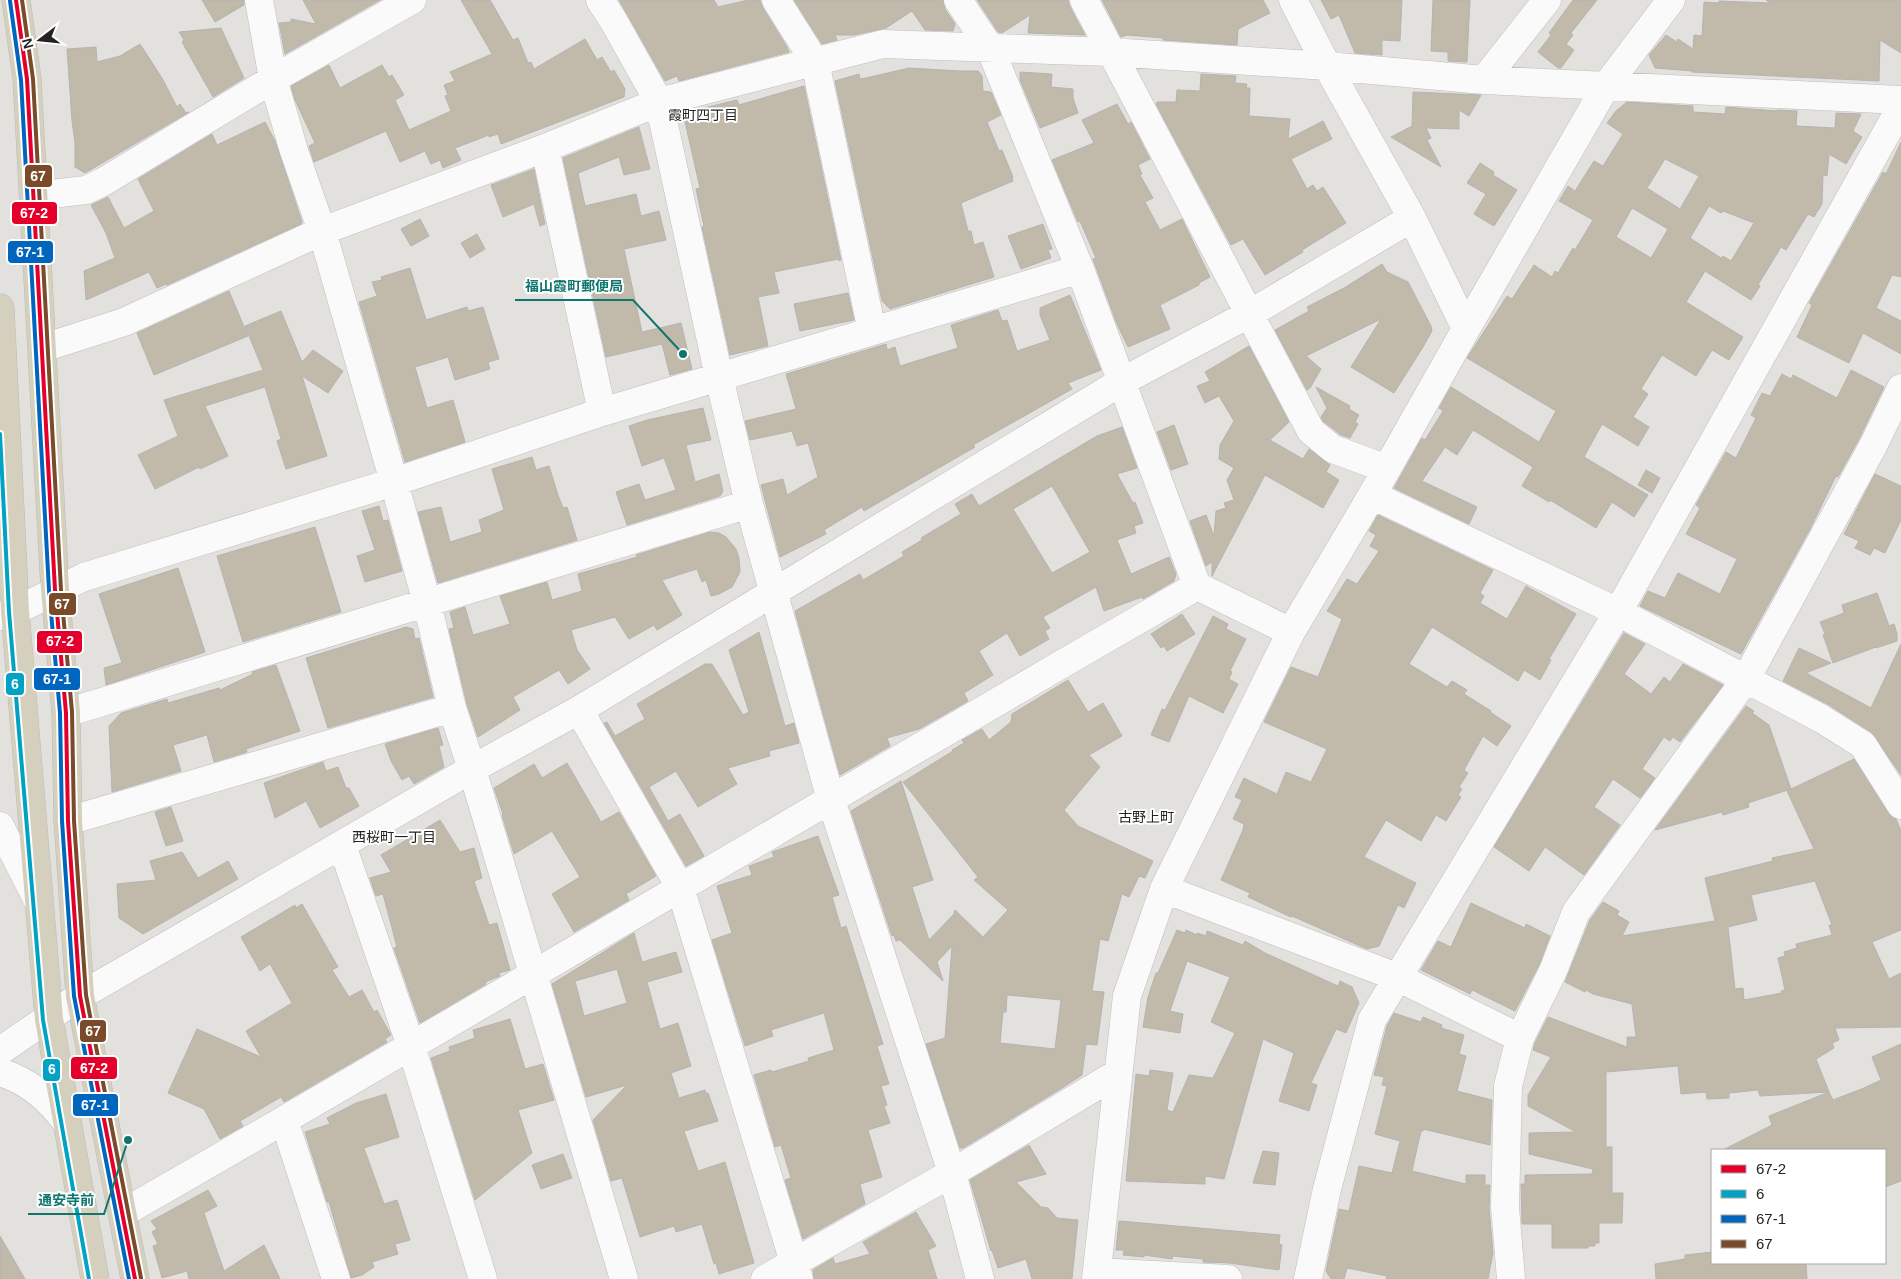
<svg xmlns="http://www.w3.org/2000/svg" width="1901" height="1279" font-family="Arial,'Noto Sans JP',sans-serif">
	<style>
		.building { fill: #c1b9a9; stroke: #b5b4b1; fill-rule: evenodd }
		.lines { fill: none; stroke-linecap: round; stroke-linejoin: round }
		.minor-casing { stroke: #bfbebb; stroke-width: 29 }
		.highway-casing { stroke: #bcbcba; stroke-width: 29 }
		.minor { stroke: #fbfafa; stroke-width: 28 }
		.highway { stroke: #d5cfbd; stroke-width: 28 }
		.bus-1-casing { stroke: #fff; stroke-width: 8 }
		.bus-2-casing { stroke: #fff; stroke-width: 8 }
		.bus-3-casing { stroke: #fff; stroke-width: 8 }
		.bus-4-casing { stroke: #fff; stroke-width: 8 }
		.bus-1 { stroke: #e4002b; stroke-width: 4 }
		.bus-2 { stroke: #02a2c5; stroke-width: 4 }
		.bus-3 { stroke: #0065bd; stroke-width: 4 }
		.bus-4 { stroke: #7a4b2a; stroke-width: 4 }
		.labels { text-anchor: middle; stroke-width: 4; stroke-linejoin: round; paint-order: stroke }
		.neighbourhood-label { font-size: 14px; fill: #232321; stroke: #fff }
		.leader { fill: none; stroke: #0f766e; stroke-width: 2 }
		.callout-dot { fill: #0f766e; stroke: #fff; stroke-width: 2 }
		.callout-label { font-size: 14px; text-anchor: middle; font-weight: bold; fill: #0f766e; stroke: #fff; stroke-width: 4; stroke-linejoin: round; paint-order: stroke }
		.line-badge { stroke: #fff; stroke-width: 2 }
		.badge-label { font-size: 14px; text-anchor: middle; font-weight: bold; fill: #fff }
	</style>
	<rect width="100%" height="100%" fill="#e3e1de"/>
	<path class="building" d="M202,0H244V5L215,22Z
		M303,0H380L285,54L279,23L291,22V19L316,24Z
		M461,0H490L513,40L518,38L528,63L531,62L534,69L585,39L597,60L602,57L611,72L614,70L625,89L624,97L501,144L498,134L489,137V135L455,148L461,160L443,168L440,160L431,164L425,151L400,162L386,131L314,162L309,146L315,143L295,100L291,86L329,65L340,88L382,65L389,77L392,75L404,95L395,100L409,130L451,111L445,96L448,95L444,85L455,81L450,72L492,54Z
		M619,0H714L718,7L748,0H760L763,8L787,47L789,52L679,81L677,76L665,81Z
		M794,0H943L945,9L955,24L953,31L925,30L912,11L886,28L854,35H835L837,40L822,44Z
		M977,0H1068L1070,7L1085,35L1028,33L1030,15L1002,33L998,32Z
		M1102,0H1263L1270,13L1238,29L1237,45L1163,40V38L1127,35L1121,37Z
		M1321,0H1402L1400,41L1382,40V55L1355,53L1339,15L1331,19Z
		M1433,0H1470L1467,62L1448,61V52L1431,51Z
		M1573,0H1597L1571,33L1573,35L1566,44L1574,50L1561,68H1558L1538,52L1551,35L1549,33Z
		M1766,0H1901V53L1880,40L1879,81L1692,72V71L1655,68L1649,55L1666,35L1677,42L1678,39L1693,49L1694,35L1702,36L1704,2L1719,3V1L1770,3Z
		M221,28L244,78L213,97L182,42L184,40L179,32Z
		M140,44L162,78L177,107L180,104L186,113L189,112L85,173L75,167V142L72,121L67,49L96,47L97,62L120,56Z
		M909,68L961,71H978L982,76L983,91L991,92L1001,115L987,122L999,151L1002,150L1013,177L1012,178L1013,181L961,203L968,231H971L974,245L983,242L994,277L890,309L882,301L835,81L859,74L860,79L866,78Z
		M1020,72L1052,74L1051,87L1073,89V98L1078,113L1040,128L1020,80Z
		M1201,74L1236,76L1235,83L1247,84L1246,88H1250L1249,116L1290,119L1288,139L1323,121L1332,139L1291,159L1307,189L1313,185L1317,191L1323,187L1346,223L1302,250L1303,252L1265,275L1243,239L1231,245L1156,104L1157,102H1176L1177,90L1200,91Z
		M804,86L841,260L839,261V259L774,272L779,293L758,297L768,346L730,355L702,227L704,226L696,189L700,188L683,113L737,100L739,105Z
		M1413,92L1481,95L1469,116L1459,110V129L1426,128L1431,138L1427,140L1441,167L1391,137L1412,126Z
		M1627,102L1693,106V112L1725,114L1726,107L1777,111V110L1797,111L1796,126L1835,128L1836,113L1861,114L1853,131L1862,137L1846,164L1829,154L1827,176L1823,175L1822,204L1814,217L1808,214L1786,250L1781,247L1758,285L1760,286L1751,300L1705,271L1686,302L1743,337L1729,360L1712,350L1696,376L1662,355L1641,389L1648,394L1633,417L1649,427L1638,446L1602,424L1584,457L1648,495L1634,517L1612,502L1596,528L1550,500L1549,502L1522,486L1533,467L1473,430L1457,455L1445,447L1422,481L1477,507L1469,524L1394,488L1422,438L1425,440L1443,411L1439,408L1451,387L1539,442L1556,411L1467,358L1507,296L1512,299L1534,265L1552,277L1555,271L1558,273L1573,248L1575,250L1593,220L1559,201L1568,186L1575,191L1594,161L1603,166L1623,134L1607,123L1616,111ZM1665,159L1699,176L1680,209L1647,188ZM1709,206L1721,213L1723,211L1754,223L1731,261L1723,256L1721,258L1690,238ZM1632,208L1668,229L1651,258L1616,237Z
		M1117,104L1128,124L1131,122L1150,159L1138,165L1142,174L1140,175L1153,198L1145,202L1160,230L1182,219L1210,277L1199,283V285L1160,305L1170,329L1128,347L1117,324L1093,259L1096,258L1080,221L1078,222L1052,160L1094,143L1082,120Z
		M265,122L275,141L302,222L301,224L167,285L166,284L157,288L149,272L86,300L84,271L115,258L106,233L91,205L108,197L124,228L154,211L138,179L212,134L217,145Z
		M639,127L650,169L624,175L619,157L578,173L585,206L636,194L641,216L659,211L666,240L624,249L642,332L681,323L692,369L670,375L662,344L606,357L563,158Z
		M1901,142V277L1892,275L1876,308L1901,321V354L1863,333L1849,363L1797,337L1812,305L1809,303L1883,172L1886,174Z
		M1480,163L1494,172L1493,175L1517,190L1494,226L1474,214L1486,194L1467,183Z
		M534,169L545,224L540,226L534,204L503,217L491,185Z
		M420,219L429,236L411,246L401,229Z
		M1043,224L1052,249L1048,250L1051,258L1021,269L1008,236Z
		M477,234L485,249L470,258L461,243Z
		M1382,264L1387,272L1408,282L1431,326L1432,331L1423,347L1394,393L1351,367L1381,319L1306,356L1321,369L1310,388L1307,390L1275,330L1309,311L1307,307L1344,288Z
		M410,268L426,320L467,307L468,311L483,307L499,359L488,362L490,369L455,380L448,357L415,367L427,408L453,400L465,442L405,462L359,302L377,296L372,282L382,280L381,277Z
		M229,291L248,336L154,375L137,333Z
		M848,293L854,320L800,331L794,304Z
		M1070,295L1101,370L1068,383L1072,389L973,445L975,447L864,511L862,507L824,530L826,534L780,557L761,485L783,479L787,495L818,477L808,443L797,446L792,431L750,440L745,421L796,409L786,374L886,344L887,350L895,347L900,366L958,348L951,325L998,310L1002,321L1007,320L1017,351L1050,340L1040,315V308Z
		M281,311L302,362L313,350L343,371L328,393L302,376L327,456L286,469L277,441L281,439L265,387L205,406L228,456L200,469L199,467L155,489L138,455L178,436L164,400L263,370L245,326Z
		M1249,346L1289,422L1270,440L1303,459L1309,449L1330,465L1326,472L1339,480L1323,508L1265,475L1212,576V562L1206,566L1190,521L1206,515L1214,536L1216,511L1226,508L1224,503L1234,500L1227,480L1234,468L1219,459L1220,445L1234,421L1219,396L1205,403L1197,386L1210,381L1205,372Z
		M1851,370L1884,387L1859,439L1838,477L1836,476L1810,529L1741,654L1640,606L1648,591L1665,598L1678,573L1720,594L1737,559L1686,534L1700,508L1696,505L1726,452L1736,458L1756,418L1751,415L1762,393L1770,396L1782,374L1791,379L1793,375L1837,398Z
		M1316,387L1350,406L1349,409L1359,415L1355,422L1358,424L1350,438L1341,435L1323,421L1321,417L1327,408Z
		M703,408L711,440L686,445L695,482L719,474L723,491L720,496L627,525L616,492L639,484L645,500L676,490L664,458L642,466L629,426L647,420Z
		M1174,425L1188,464L1171,470L1157,432Z
		M1122,427L1137,468L1117,474L1133,503L1135,502L1143,523L1134,526L1136,533L1117,540L1131,574L1169,557L1176,574L1174,581L1143,599L1142,597L1104,611L1096,587L1043,617L1050,628L1045,631L1049,639L1020,656L1007,633L979,651L993,675L964,693L968,701L919,729L887,738L890,746L840,775L795,611L860,574L863,580L904,556L902,552L922,540L921,538L961,514L955,504L972,494L979,506L1097,436ZM1052,486L1090,552L1052,573L1013,509Z
		M532,457L536,470L549,466L558,495L563,508L567,507L577,540L438,583L418,512L441,507L450,542L482,532L479,520L504,510L492,469Z
		M1646,470L1660,478L1652,493L1638,485Z
		M1875,474L1901,486V520L1885,553L1874,548L1870,555L1855,548L1859,541L1844,534Z
		M379,506L383,521L388,520L402,571L365,582L357,556L375,550L362,511Z
		M1378,515L1493,570L1480,593L1484,596L1480,603L1507,619L1526,586L1576,614L1549,659L1551,660L1540,680L1524,670L1518,681L1432,627L1409,664L1447,687L1452,681L1467,690L1464,694L1491,711L1490,712L1511,726L1497,746L1483,736L1464,770L1468,773L1459,787L1462,789L1458,795L1461,797L1446,821L1436,815L1421,841L1386,820L1364,857L1416,883L1404,908L1398,905L1379,946L1367,949L1292,916L1291,917L1248,897L1250,893L1221,880L1243,830L1244,824L1233,819L1242,800L1235,797L1244,778L1277,794L1286,772L1311,782L1327,749L1264,722L1291,667L1318,677L1342,619L1327,611L1347,579L1357,584L1379,551L1370,546L1376,535L1369,531Z
		M315,527L341,612L243,642L217,556Z
		M710,532L719,533L726,537L736,549L739,558L740,572L732,587L719,594L711,596L706,580L702,582L697,569L662,580L682,615L657,630L654,625L629,639L615,617L571,630L577,650L590,669L568,684L559,670L513,697L520,710L478,737L467,704L449,629L454,628L450,612L465,607L473,635L510,624L500,596L547,582L552,600L582,591L578,574L637,557L636,555Z
		M178,568L205,652L106,685L104,668L122,663L99,594Z
		M1877,593L1889,626L1894,624L1897,634V641L1876,648V647L1833,663L1823,635L1825,634L1820,622L1844,613L1842,605Z
		M1182,614L1195,634L1167,651L1164,646L1161,648L1151,634Z
		M1213,616L1228,624L1226,629L1246,639L1230,671L1232,672L1229,679L1238,684L1223,713L1189,696L1169,742L1151,735L1162,709L1165,710Z
		M406,627L413,629L415,639L419,638L433,697L328,728L306,658Z
		M759,632L785,726L794,723L799,743L769,751L770,756L728,768L737,784L698,807L676,771L649,787L668,821L680,814L704,856L686,866L604,723L607,722L615,736L645,719L637,704L705,664H712L743,715L749,712L729,650Z
		M1624,633L1645,644L1624,674L1651,694L1664,677L1670,682L1683,664L1723,685L1680,742L1673,737L1670,741L1664,737L1642,769L1655,778L1640,798L1613,779L1594,807L1620,825L1584,875L1545,847L1529,871L1494,847Z
		M1901,644V775L1871,732L1829,705L1783,681L1799,648L1831,663L1806,673L1871,708Z
		M276,665L300,731L246,749L247,752L214,762L207,735L173,745L181,771L112,792L109,726L121,713L167,699L168,703L219,688L220,690L253,674L252,672Z
		M1068,680L1088,712L1103,703L1122,736L1089,755L1100,767L1064,810L1078,826L1153,861L1145,878L1139,876L1129,897L1122,894L1108,941L1100,939L1092,991L1104,992L1097,1045L1086,1044L1082,1075L1062,1088L963,1148H960L926,1044L945,1038L952,946L937,962L943,981L900,940L896,941L894,935L892,936L851,811L901,781L933,880L912,887L929,940L954,914L955,910L983,937L1008,910L974,880L978,877L903,782L953,751L952,750L964,743L962,740L982,729L989,740L1011,722L1012,714ZM1007,995L1061,1000L1055,1049L1000,1043L1003,1012H1006Z
		M1746,706L1754,711L1752,713L1769,725L1791,789L1748,803L1749,807L1723,815L1722,812L1655,830Z
		M438,728L443,745L439,746L444,767L414,784L409,776L402,780L391,761L385,744Z
		M1854,759L1888,813L1896,819L1901,831V930L1872,942L1889,979L1901,973V1027L1835,1028L1839,1040L1832,1043L1834,1048L1816,1059L1829,1092L1760,1096L1758,1090L1729,1093V1098L1707,1099L1706,1092L1681,1094L1678,1066L1606,1072V1147H1612V1193H1623L1622,1223H1599V1243H1595V1246H1588V1248H1552V1224H1522L1521,1184H1525V1175L1592,1174L1593,1169L1529,1154V1133L1576,1132L1528,1106V1095L1551,1057L1533,1050L1535,1043L1548,1017L1627,1047V1037H1636L1632,1004L1593,994L1586,990L1585,992L1565,982L1590,920L1603,902L1619,911L1617,915L1629,922L1622,936L1715,921L1705,878L1773,861L1772,858L1814,849L1787,791ZM1815,881L1832,925H1829L1832,935L1796,944L1797,948L1784,952L1785,956L1778,958L1785,990L1781,991L1782,993L1744,1000L1743,988L1735,989L1728,927L1757,920L1751,895Z
		M323,762L326,771L338,767L346,788H349L359,806L320,828L306,801L275,818L264,783Z
		M567,763L601,822L619,812L656,876L626,894L629,900L574,932L552,894L580,877L552,831L514,854L502,815L503,814L494,788L534,764L542,778Z
		M171,807L183,841L166,846L155,812Z
		M440,820L460,852L474,848L482,878L474,881L489,925L497,923L510,970L499,973L500,976L485,982L486,984L420,1023L394,948L397,947L383,894L376,896L370,878L391,872L381,855Z
		M818,836L839,895L832,897L841,928L846,926L883,1044L877,1046L889,1084L881,1086L887,1105L884,1106L890,1123L868,1130L882,1177L860,1184L865,1204L803,1239L785,1180L791,1178L781,1145L775,1147L754,1075L771,1070L772,1072L809,1061L808,1058L834,1050L824,1013L771,1030L773,1036L745,1046L712,940L732,933L717,886L752,875L749,866L774,857L772,852Z
		M182,852L198,878L228,861L238,879L143,934L119,918L117,884L156,880L150,861Z
		M1471,903L1525,928L1526,924L1550,936L1539,965L1515,1011L1472,990L1470,994L1421,970L1438,941L1451,947Z
		M302,904L338,967L332,970L349,997L362,990L374,1012L377,1010L391,1035L385,1039L387,1042L284,1102L281,1097L240,1121L243,1126L220,1139L204,1109L168,1093L197,1029L261,1057L246,1031L292,1003L270,964L260,971L241,937L295,905L296,908Z
		M1177,930L1185,933L1186,930L1197,935V933L1206,936L1207,931L1243,945L1245,941L1265,953L1338,986L1340,981L1352,987L1359,1003L1346,1033L1336,1029L1311,1083L1317,1085L1309,1111L1279,1101L1294,1053L1263,1039L1224,1179L1205,1176V1184L1126,1181L1136,1074L1149,1076L1150,1070L1173,1073L1167,1110L1173,1112L1189,1075L1213,1078L1235,1033L1211,1022L1230,977L1187,961L1170,1011L1183,1014L1180,1033L1143,1027L1148,997L1156,973H1158Z
		M634,933L642,962L676,952L682,972L647,982L660,1029L678,1023L691,1066L671,1073L679,1098L705,1090L706,1094L708,1093L718,1121L684,1131L698,1171L725,1162L754,1263L719,1274L716,1263L714,1264L702,1224L676,1232L674,1226L640,1237L622,1178L611,1181L593,1120L627,1085L586,1097L552,984ZM617,969L627,1003L584,1016L575,981Z
		M1394,1013L1421,1022L1423,1017L1442,1025L1441,1028L1464,1035L1459,1054L1466,1056L1457,1091L1492,1100L1490,1145L1423,1129V1131H1421L1412,1171L1466,1184V1175H1485V1185H1490L1489,1208L1493,1253L1488,1279H1386L1387,1276L1347,1268L1344,1279H1331L1326,1271L1339,1209L1349,1211L1359,1166L1392,1173L1400,1141L1375,1134L1387,1086L1382,1085L1384,1077L1374,1075L1387,1026Z
		M510,1019L525,1069L543,1064L554,1100L518,1110L532,1153L475,1200L431,1058L450,1051L449,1047L475,1038L473,1030Z
		M1901,1044V1181L1885,1187V1150H1723L1772,1125L1769,1116L1829,1092L1833,1100L1864,1088L1881,1080L1872,1057Z
		M386,1094L399,1137L364,1148L384,1204L397,1200L410,1240L395,1244L398,1254L372,1262L374,1267L362,1275L351,1278L329,1202H327L305,1132L330,1124L327,1118L356,1103Z
		M1029,1145L1046,1174L1016,1182L1041,1207L1048,1208L1057,1218L1078,1220L1072,1279H1032L1026,1259L998,1268L992,1250L991,1251L970,1180Z
		M1263,1151L1279,1153L1275,1185L1253,1183Z
		M563,1154L572,1178L541,1189L532,1165Z
		M208,1190L217,1206L204,1213L224,1271L264,1245L280,1279H189L187,1271L162,1278L153,1246L158,1244L152,1232L157,1229L151,1221Z
		M916,1212L936,1246L928,1250L937,1279H814L813,1270L833,1258L835,1264L870,1254L863,1242Z
		M1119,1221L1280,1235L1279,1244L1282,1245L1279,1270L1229,1263L1203,1262V1259L1173,1256L1172,1259L1144,1255V1257L1123,1255L1124,1250H1116Z
		M0,1236L25,1279H0Z
		M1712,1252V1263H1806L1807,1279H1656L1655,1264L1685,1259V1255Z"/>
	<g class="lines">
		<g class="minor-casing">
			<path id="minor" d="M259,0L273,79L294,151L322,231L394,482L427,603L452,708L472,769L624,1279
				M600,0L613,20L659,102L719,377L749,504L831,800L952,1173L980,1279
				M776,0L815,62L872,331
				M958,0L990,48L1080,269L1197,586L1291,632
				M1084,0L1311,431L1333,449L1387,469
				M1293,0L1327,66L1412,218L1466,329
				M1484,80L1547,0
				M545,148L602,412
				M34,196L86,190L103,182L273,79L412,0
				M43,348L124,322L322,231L545,148L659,102L883,44L1110,52L1327,66L1484,80L1901,100
				M1372,495L1618,612L1822,719L1863,745L1901,805
				M0,616L15,611L84,577L394,482L602,412L1080,269
				M579,710L680,887L799,1279
				M66,713L749,504
				M68,821L452,708
				M0,826L38,901
				M342,845L411,1046L483,1279
				M1164,889L1397,977L1520,1038
				M0,1051L80,996L472,769L579,710L1121,382L1249,314L1412,218
				M0,1072C30,1082 48,1098 67,1123
				M284,1120L336,1279
				M123,1213C483,1007 838,792 1197,586
				M1097,1272L1228,1279
				M765,1279L952,1173L1118,1073
				M1096,1279L1127,996L1164,889L1291,632L1372,495L1466,329L1606,86L1671,0
				M1308,1279L1327,1189L1372,1020L1618,612L1901,107
				M1511,1279L1505,1207L1508,1086L1520,1038L1553,971L1576,912L1746,679L1873,446L1901,388"/>
		</g>
		<g class="highway-casing">
			<path id="highway" d="M16,0L27,79L55,590L66,713L68,821L80,996L135,1279
				M0,308L15,611L49,1019L95,1279"/>
		</g>
		<use href="#minor" class="minor"/>
		<use href="#highway" class="highway"/>
		<g class="bus-1-casing">
			<path id="bus-1" d="M16,0L27,79L55,590L66,713L68,821L80,996L135,1279"/>
		</g>
		<g class="bus-2-casing">
			<path id="bus-2" d="M0,434L9,612L43,1020L89,1279"/>
		</g>
		<g class="bus-3-casing">
			<path id="bus-3" d="M10,1L21,80L49,590L60,713L62,821L74,996L129,1279"/>
		</g>
		<g class="bus-4-casing">
			<path id="bus-4" d="M22,0L33,79L61,590L72,712L74,821L86,995L141,1278"/>
		</g>
		<use href="#bus-1" class="bus-1"/>
		<use href="#bus-2" class="bus-2"/>
		<use href="#bus-3" class="bus-3"/>
		<use href="#bus-4" class="bus-4"/>
	</g>
	<g class="labels">
		<g class="neighbourhood-label">
			<text x="703" y="120">霞町四丁目</text>
			<text x="1146" y="822">古野上町</text>
			<text x="394" y="842">西桜町一丁目</text>
		</g>
	</g>
	<path class="leader" d="M683 354L633 300H515M128 1140L104 1214H28"/>
	<g class="callout-dot">
		<circle cx="683" cy="354" r="5"/>
		<circle cx="128" cy="1140" r="5"/>
	</g>
	<g class="callout-label">
		<text x="574" y="291">福山霞町郵便局</text>
		<text x="66" y="1205">通安寺前</text>
	</g>
	<g class="line-badge">
		<rect x="24" y="164" width="29" height="24" rx="5" fill="#7a4b2a"/>
		<rect x="11" y="201" width="47" height="24" rx="5" fill="#e4002b"/>
		<rect x="7" y="240" width="47" height="24" rx="5" fill="#0065bd"/>
		<rect x="48" y="592" width="29" height="24" rx="5" fill="#7a4b2a"/>
		<rect x="36" y="630" width="47" height="24" rx="5" fill="#e4002b"/>
		<rect x="33" y="667" width="48" height="24" rx="5" fill="#0065bd"/>
		<rect x="5" y="672" width="20" height="24" rx="5" fill="#02a2c5"/>
		<rect x="79" y="1019" width="28" height="24" rx="5" fill="#7a4b2a"/>
		<rect x="70" y="1056" width="48" height="24" rx="5" fill="#e4002b"/>
		<rect x="42" y="1058" width="19" height="24" rx="5" fill="#02a2c5"/>
		<rect x="72" y="1093" width="47" height="24" rx="5" fill="#0065bd"/>
	</g>
	<g class="badge-label">
		<text x="38" y="181">67</text>
		<text x="34" y="218">67-2</text>
		<text x="30" y="257">67-1</text>
		<text x="62" y="609">67</text>
		<text x="60" y="646">67-2</text>
		<text x="57" y="684">67-1</text>
		<text x="15" y="689">6</text>
		<text x="93" y="1036">67</text>
		<text x="94" y="1073">67-2</text>
		<text x="52" y="1074">6</text>
		<text x="95" y="1110">67-1</text>
	</g>
	<rect x="1711" y="1149" width="175" height="115" fill="#ffffff" stroke="#a7a7a6"/>
	<rect x="1721" y="1165" width="25" height="8" fill="#e4002b" stroke="#a7a7a6"/>
	<text x="1756" y="1174" font-size="15" fill="#232321">67-2</text>
	<rect x="1721" y="1190" width="25" height="8" fill="#02a2c5" stroke="#a7a7a6"/>
	<text x="1756" y="1199" font-size="15" fill="#232321">6</text>
	<rect x="1721" y="1215" width="25" height="8" fill="#0065bd" stroke="#a7a7a6"/>
	<text x="1756" y="1224" font-size="15" fill="#232321">67-1</text>
	<rect x="1721" y="1240" width="25" height="8" fill="#7a4b2a" stroke="#a7a7a6"/>
	<text x="1756" y="1249" font-size="15" fill="#232321">67</text>
	<g transform="translate(40 40) rotate(254)" stroke="#ffffff" stroke-width="4" paint-order="stroke">
	<path d="M0-4L9 19L0 12L-9 19Z" fill="#232321"/>
	<text y="-8" font-size="14" font-weight="bold" text-anchor="middle" fill="#232321">N</text>
	</g>
</svg>
